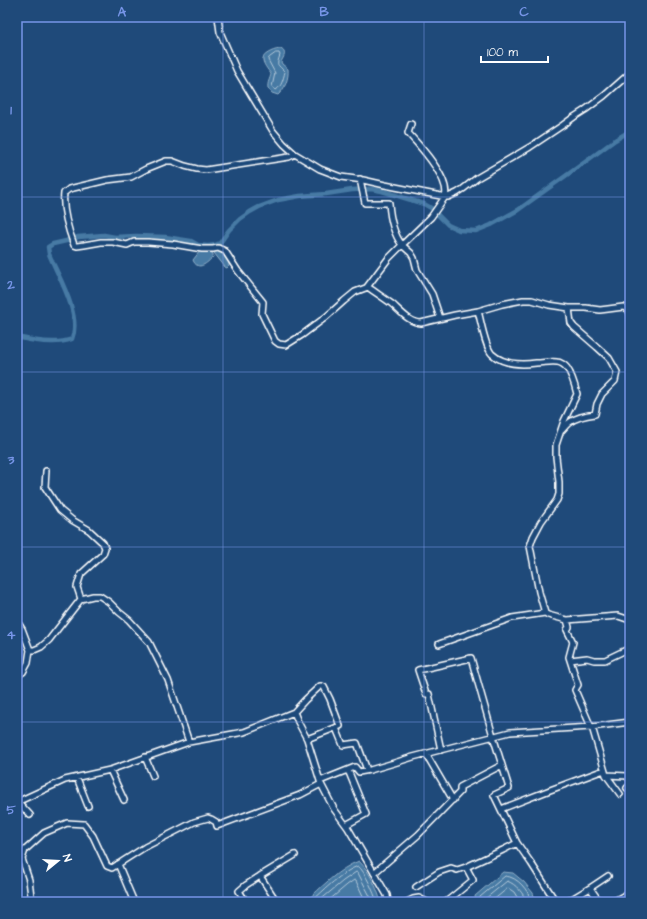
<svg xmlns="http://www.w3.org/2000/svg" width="647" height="919" font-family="'Architects Daughter',sans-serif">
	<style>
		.water { fill: #477aa4; stroke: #91afc8 }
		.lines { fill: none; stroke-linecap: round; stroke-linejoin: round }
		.shore { stroke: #b5cadb; stroke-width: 1 }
		.canal { stroke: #477aa4; stroke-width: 4.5 }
		.street-casing { stroke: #fff; stroke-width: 8 }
		.street { stroke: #1f4a7a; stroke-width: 5 }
		.grid { fill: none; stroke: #7795e8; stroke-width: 1; stroke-opacity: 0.55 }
		.neatline { fill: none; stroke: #7795e8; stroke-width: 1.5 }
		.grid-label { font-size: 13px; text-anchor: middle; font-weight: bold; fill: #7795e8 }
	</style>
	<rect width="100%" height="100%" fill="#1f4a7a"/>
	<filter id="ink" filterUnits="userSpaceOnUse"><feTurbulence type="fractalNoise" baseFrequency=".025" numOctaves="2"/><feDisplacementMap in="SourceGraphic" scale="8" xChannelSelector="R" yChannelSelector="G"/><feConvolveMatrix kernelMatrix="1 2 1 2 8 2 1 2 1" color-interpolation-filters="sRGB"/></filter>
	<g filter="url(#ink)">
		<path class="water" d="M281,49C287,53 284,56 281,62L282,64L288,69C289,78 285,89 278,95L272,93L268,88C267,83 270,79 271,74C268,70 262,63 263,58C265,53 276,49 281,49Z
			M221,250L229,261V266L227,268L225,267L214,253V251Z
			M200,251H209L213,254V257C207,263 198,272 193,260Z
			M359,861C370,872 377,888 381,902H305C321,888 339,868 359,861Z
			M503,872L513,873L524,882L533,893L536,902H476L475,896Z"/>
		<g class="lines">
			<path class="shore" d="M276,53H279L280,55C276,67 277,63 285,72C283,79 282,86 276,90L272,87L275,73L268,60L269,58Z
				M311,902C323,891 343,871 358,866C365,871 374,893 377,902
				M318,902L343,881L356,872L358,873L370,896L371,902
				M327,902L347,885L354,880L356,881L364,898L365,902
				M480,902V897L505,876C518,877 528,890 532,902
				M485,902V899L507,881C516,884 523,893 527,902
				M491,902L508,888L514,892L520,902"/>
			<path class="canal" d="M17,337C33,341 56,345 72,339C82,315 58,276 49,254L48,247L53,244L66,241L78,237L104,235L115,237L136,236L165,237L191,241L198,245L208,246L215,245L220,243L229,230L240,219L250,212L259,207L278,200L300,196L326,194L352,190L371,189L382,191L424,204L431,208L448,225L459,230L476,231L491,225L518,210L592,157L615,140L630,131"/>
			<g class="street-casing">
				<path id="street" d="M218,17L220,32L237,71L273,131L284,144L295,154L320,169L341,177L363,180L385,185L441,196L448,197L457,193L463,189L477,178L530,147L563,125L574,117L585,110L604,96L630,73
					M411,124L408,133C419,145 451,179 445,197L431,217L402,245L411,253L414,258L417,270L432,294L440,318
					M295,154L289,157L206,170L197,169L185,166L172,161H166L146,169L131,177L107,180L69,189L64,193C62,210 68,229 74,245L77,246L84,245L101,242H113L127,245L134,242H148L173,244L202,249H213L218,248L225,251L238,271L263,302L262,314L275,341L279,344L286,345L302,335L326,317L344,301L355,292L368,287C376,293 384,298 392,304C400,311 410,323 421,323L455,315L478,311
					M360,179L365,203H389C390,218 393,233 402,245L388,259L367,287
					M561,431C564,428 567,424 570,422C577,417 587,415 595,414L597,404L602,394L615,381L617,372L609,358L597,347L574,327L571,323L569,308
					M46,471L45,487L60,510L72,520L89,530L103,543L105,548L103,554L81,574L77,587L81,599
					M567,620L618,616L630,620
					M17,621L22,629L30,650H34L41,647L49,640L81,599L93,596H100L109,602L119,612L129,620L149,642L168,680L189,742
					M439,644L512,618L545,613
					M570,660L587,658L594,660H605L630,648
					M17,676L23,672L28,663L30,650
					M294,712L305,700L320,686H322L324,687L330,699L340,726L307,739
					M591,727L575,690L578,685L569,657L573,642L567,630L569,627L567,620L548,615L545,613L539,592L530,546L533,537L541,522L557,500L559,494V482L556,457V445L564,421L577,394C575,386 572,375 567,368C565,365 560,362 557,362C550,361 543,363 536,363C521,365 504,365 492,354C485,347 481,321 478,311L502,304L523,300H532L549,305L569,308H586L600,310L608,309L623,307L628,309L630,313
					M592,727L606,775L628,776L630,781
					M336,728L343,745L357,743L367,770
					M441,750L429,694H426L418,670L471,658L493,736L509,788L494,795L517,843L503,850L466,867L473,880L446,902
					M426,754L453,800
					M145,757L153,776
					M110,770L124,800
					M606,775L620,794
					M77,778L88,806
					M320,781L355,767L359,772L370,770L394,763L413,757L510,732L591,727L630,722
					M630,785L627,788L630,791
					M17,802L65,780L110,770L189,742L244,732L294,712L298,722L307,739L321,784L334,809L348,828L387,895L388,902
					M18,802L30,815
					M501,809L550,790L604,770
					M346,825L366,814L348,770
					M517,843L531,863L556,902
					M118,864L134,902
					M374,873L418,835L460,792V787L502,765
					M260,876L295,855
					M416,887L439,872L451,868L457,870L466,867
					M590,888L608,876
					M34,902L31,896L29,880L22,859L25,850L44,833L67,823L84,824L93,836L107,866L112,868L145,847L194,822L208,818L211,819L216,822L217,826L300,795L321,784
					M246,902L239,891L246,885L260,876L277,902
					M407,902L413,899L419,898L427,902
					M567,902L590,888L600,902
					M613,902L630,892"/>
			</g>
			<use href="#street" class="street"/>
		</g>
	</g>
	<path class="grid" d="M223,17V902M424,17V902M17,197H630M17,372H630M17,547H630M17,722H630"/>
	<rect width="647" height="919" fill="none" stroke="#1f4a7a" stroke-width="44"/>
	<g transform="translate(58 861) rotate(72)" stroke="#1f4a7a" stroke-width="3" paint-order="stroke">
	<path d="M0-3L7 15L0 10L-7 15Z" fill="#ffffff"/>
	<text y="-6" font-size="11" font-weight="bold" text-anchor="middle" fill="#ffffff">N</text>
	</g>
	<path d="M481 56v6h67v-6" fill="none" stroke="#ffffff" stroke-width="2"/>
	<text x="487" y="56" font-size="12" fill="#ffffff" stroke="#1f4a7a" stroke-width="3" paint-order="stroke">100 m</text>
	<rect x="22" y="22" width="603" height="875" class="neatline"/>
	<g class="grid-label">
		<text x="122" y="16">A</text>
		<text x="324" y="16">B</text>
		<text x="524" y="16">C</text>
		<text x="11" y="114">1</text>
		<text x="11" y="289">2</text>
		<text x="11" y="464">3</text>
		<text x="11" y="639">4</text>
		<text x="11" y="814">5</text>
	</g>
</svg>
